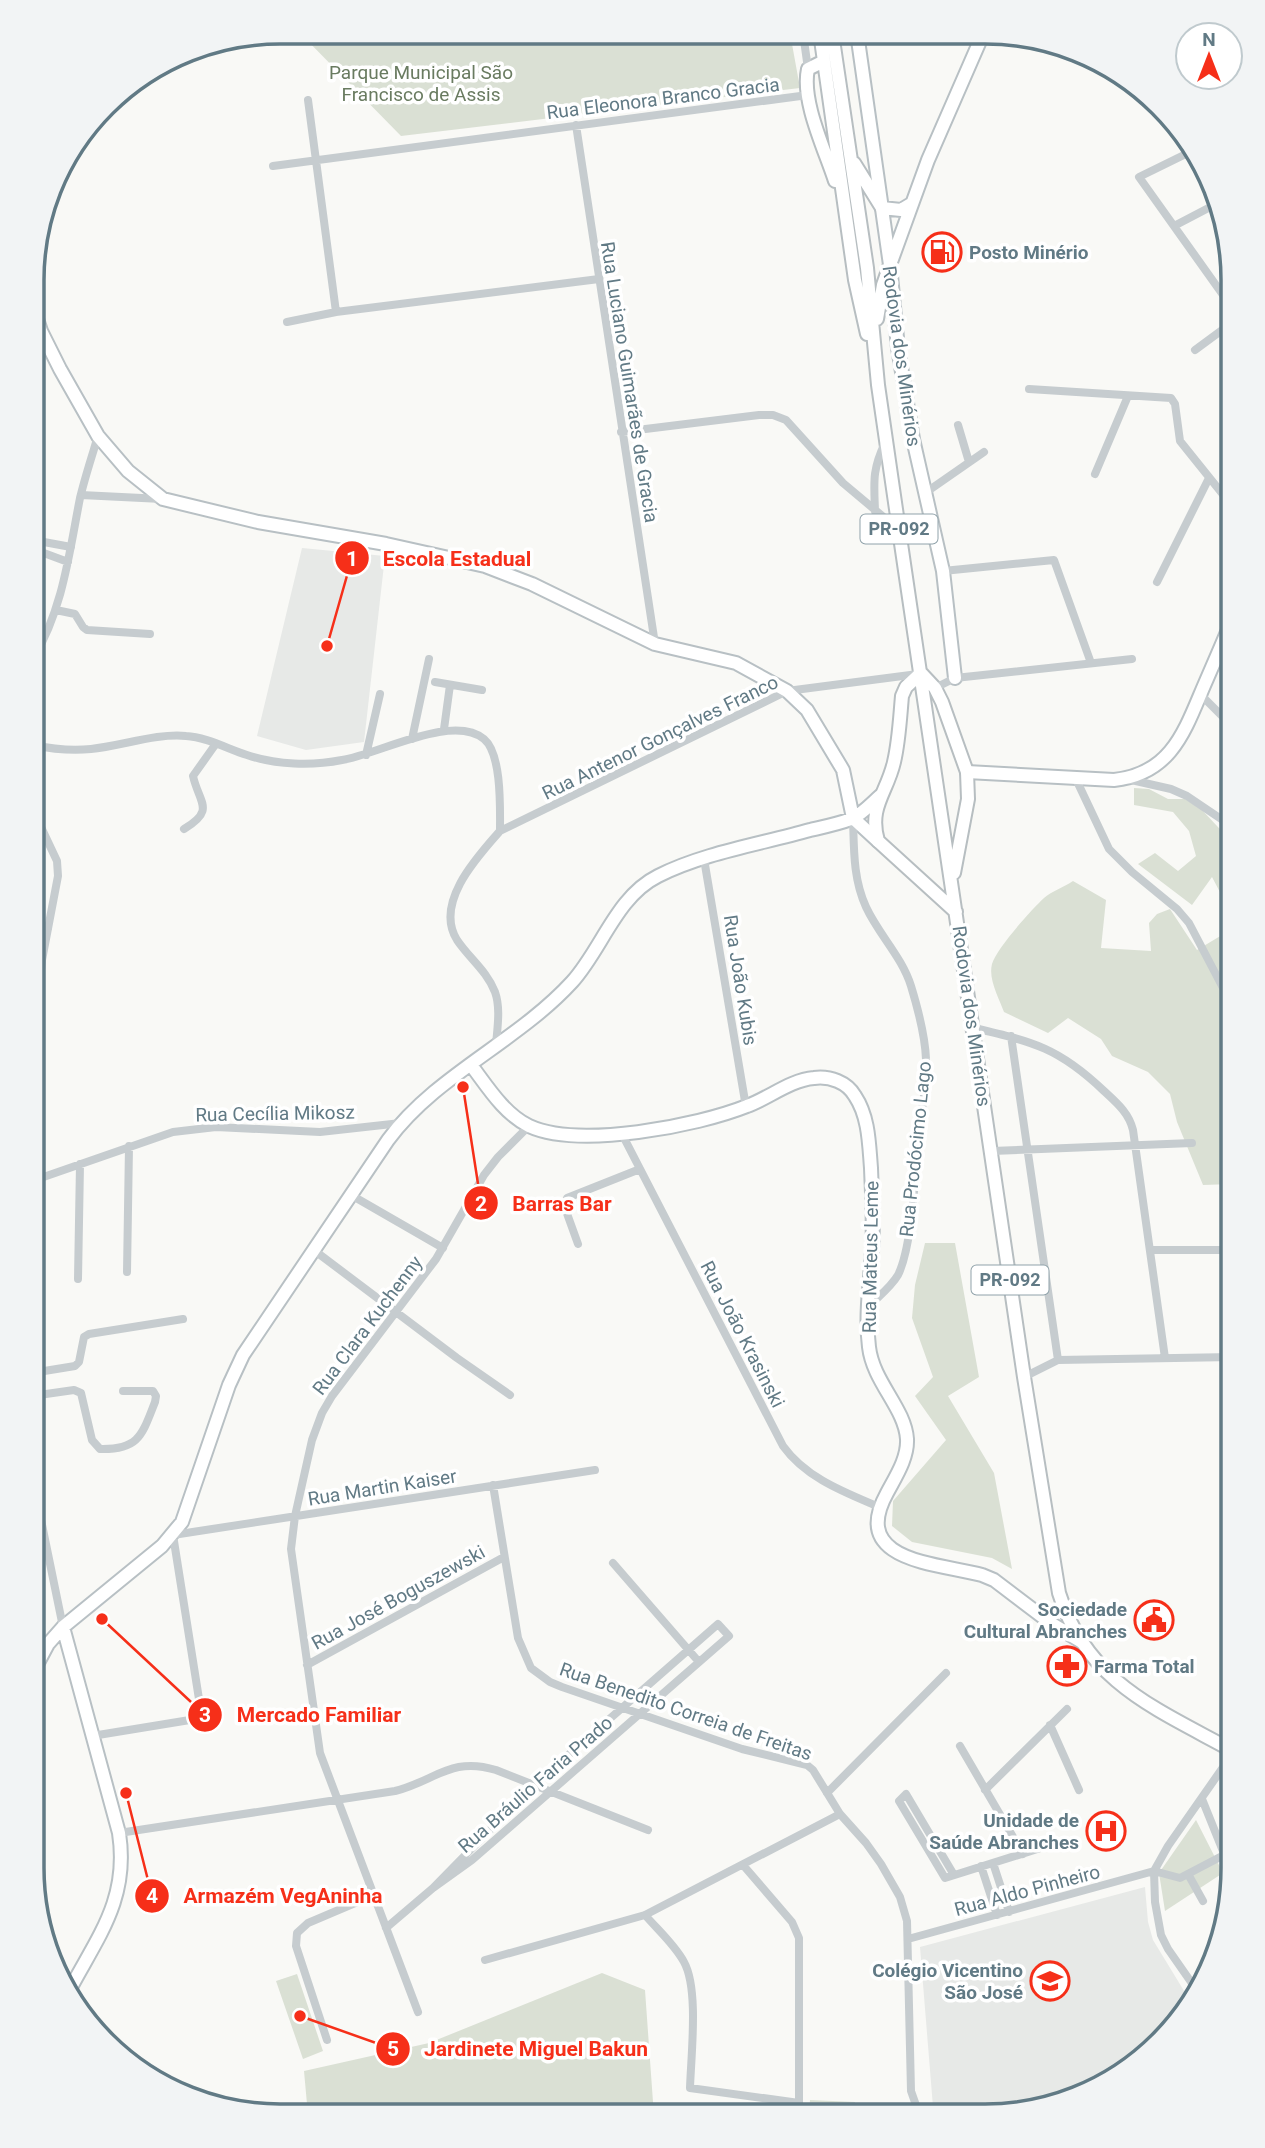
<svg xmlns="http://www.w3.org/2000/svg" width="1265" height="2148" font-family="Roboto,sans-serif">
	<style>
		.built { fill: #e7e9e7 }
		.green { fill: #dae0d4 }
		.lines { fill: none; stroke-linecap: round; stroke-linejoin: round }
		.secondary-casing { stroke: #b8c0c4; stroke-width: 16 }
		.primary-casing { stroke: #b7bec1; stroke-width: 16 }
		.street { stroke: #c6cccf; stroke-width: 8 }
		.secondary { stroke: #fff; stroke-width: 12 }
		.primary { stroke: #fff; stroke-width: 12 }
		.labels { text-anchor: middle; stroke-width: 7; stroke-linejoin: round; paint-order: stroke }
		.shield { fill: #fff; stroke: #90a2aa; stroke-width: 2 }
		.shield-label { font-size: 18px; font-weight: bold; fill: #617a85 }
		.park-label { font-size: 19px; fill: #697b60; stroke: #fff }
		.street-label { font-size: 19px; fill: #617a85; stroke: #fff }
		.poi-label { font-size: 19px; font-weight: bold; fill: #617a85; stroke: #fff; text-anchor: end }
		.rim { fill: none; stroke: #617a85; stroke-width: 3.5 }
		.leader { fill: none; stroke: #f62f19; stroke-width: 2.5 }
		.callout-dot { fill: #f62f19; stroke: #fff; stroke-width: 2.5 }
		.mark-label { font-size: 21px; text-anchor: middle; font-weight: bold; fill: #fff }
		.callout-label { font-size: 21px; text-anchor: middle; font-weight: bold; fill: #f62f19; stroke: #fff; stroke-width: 7; stroke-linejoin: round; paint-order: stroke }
	</style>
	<rect width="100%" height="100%" fill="#f9f9f6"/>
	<path class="built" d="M302,548L385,556L364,742L306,750L257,736Z
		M1145,1887L1148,1922L1153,1940L1192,2004L1183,2019L1080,2098L986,2116H940L933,2107L920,1947Z"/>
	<path class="green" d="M299,32L790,33L800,88L401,136Z
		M1134,788L1149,789L1168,799H1185L1202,810L1233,843V1184L1203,1185L1177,1122L1170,1094L1148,1072L1112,1056L1101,1039L1068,1018L1048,1033L1004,1012C999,998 988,979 992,964C996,949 1032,909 1044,898C1052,891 1064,887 1073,881L1106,900L1101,948L1151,951L1149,923L1157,914L1170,909L1197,950L1227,932L1232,915L1212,877L1192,905L1138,864L1155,853L1178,871L1196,856L1189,831L1173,812L1134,805Z
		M925,1243H955L979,1377L948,1396L994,1473L1012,1569L992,1558L912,1542L892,1526L893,1501L946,1440L915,1396L933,1377L912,1318L915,1285Z
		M1196,1820L1223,1873L1165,1911L1159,1873Z
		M602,1973L645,1990L654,2116L308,2115L304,2071L429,2043Z
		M297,1974L323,2051L303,2059L276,1981Z
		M810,2100L855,2102V2114L897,2116H809Z"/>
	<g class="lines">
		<g class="secondary-casing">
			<path id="secondary" d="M857,33L890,265L898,348L913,439L943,571L955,678
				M882,208L901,210L911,204
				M891,262L928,160L983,34
				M33,307L41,331L60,369L98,436L128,471L163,499L258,522L386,544L485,566L532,584L655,644L736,663L787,691L807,710L843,770L853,818
				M967,772L1114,780C1170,774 1184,733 1203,688C1213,665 1223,642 1233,618
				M853,818L878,841
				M471,1065C487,1086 504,1114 529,1126C579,1149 697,1126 747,1106C769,1098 790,1080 814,1078C830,1076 847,1082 855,1096C869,1117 869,1144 871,1168C872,1196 874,1224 872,1252C870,1283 865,1316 869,1347C873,1382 905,1408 907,1439C908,1458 896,1476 887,1493C849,1562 937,1563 982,1575L994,1580L1052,1624L1082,1642
				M63,1627L119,1833C129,1898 99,1935 70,1989
				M32,1674L48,1644L63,1627L162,1546L182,1522L229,1385L243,1355L388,1140C436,1075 517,1042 572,982C602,949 616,897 658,876C703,853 761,844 810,830C823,827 838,824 851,819C861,815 871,804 880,796"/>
		</g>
		<g class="primary-casing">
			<path id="primary" d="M820,33L855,280L867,334
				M832,33L867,268L878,385L899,530L1024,1377L1059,1593C1087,1683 1157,1709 1233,1751
				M824,61L808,69C801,101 825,150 835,181
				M854,163L882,208
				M877,319L883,285L890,265
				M921,673L906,687L902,696C900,718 899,741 894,762C887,793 868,807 878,841L956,912
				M921,673L935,688L942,702L967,772L968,799L954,873"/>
		</g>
		<path class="street" d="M803,33L808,69
			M308,100L336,312
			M1154,107H1155
			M576,125L655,644
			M1190,152L1139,177L1233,309
			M273,166L808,95
			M1174,226L1218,203
			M287,322L336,312L599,279
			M1195,350L1233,322
			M1029,389L1171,398L1175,404L1180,441L1233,507
			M958,425L969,462
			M621,432L759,415H773L786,420L843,483L899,530
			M1095,474L1128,396
			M925,493L984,452
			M81,495L162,499
			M875,511C874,482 872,470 885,443
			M33,540L71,547
			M33,549L68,562
			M943,571L1054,560L1091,663
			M1157,582L1209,478
			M56,610L75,614L83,627L87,630L150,634
			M33,659C63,609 69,554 80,498C85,477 92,456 98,436
			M435,682L482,690
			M935,688L955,678L1132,659
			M1200,694L1233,727
			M444,729L450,685
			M412,739L429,659
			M33,745C52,749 72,751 91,749C121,746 157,733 186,736C206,737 228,749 247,755C276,765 312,766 342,760C379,754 453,713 484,739C502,754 500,809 500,831C477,857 434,903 457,940C469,958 487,971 495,992C501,1009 497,1029 496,1046
			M366,755L380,694
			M1075,777L1109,849L1132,872L1177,909L1189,923L1233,1007
			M1127,779L1171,789L1187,796L1233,827
			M853,818C854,849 853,879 866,907C879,935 902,957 911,986C918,1009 925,1034 926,1059C928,1084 921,1108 919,1133C915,1169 913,1245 898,1275C891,1287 879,1296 869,1306
			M184,829C216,810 199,803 193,776L215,745
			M500,831L787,691L918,674
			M704,859L746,1107
			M33,927L48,929
			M974,1028C1034,1042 1059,1048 1104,1091C1117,1103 1129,1113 1133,1130L1165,1358
			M1011,1036L1058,1360
			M33,1045L42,960L58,876L57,861L33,810
			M622,1134L783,1446C806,1478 844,1492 879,1507
			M992,1151L1192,1143
			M32,1181L173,1132L216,1127L320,1132L401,1123
			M351,1195L443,1248
			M578,1244L565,1208L567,1198L640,1169
			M1150,1250H1233
			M315,1251L457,1358L510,1395
			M127,1272L129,1146
			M78,1279L80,1164
			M32,1373L75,1366L79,1362L84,1337L89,1334L183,1319
			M1024,1377L1058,1360L1233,1357
			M32,1396L74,1390L81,1393L92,1440L100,1449C139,1450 142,1435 155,1402L156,1396L153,1391H123
			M32,1476L63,1627
			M493,1485L518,1638L531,1668L550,1682L562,1687L742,1749L807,1765L813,1770L840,1814L866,1843L881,1864L900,1897L907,1921L911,2091L917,2108L923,2116
			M1227,1560L1233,1563
			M613,1563L699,1662
			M307,1665L504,1557
			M1050,1725L1079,1790
			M92,1736L202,1718L173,1535L595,1470
			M960,1746L1023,1854
			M985,1790L1067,1709
			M827,1793L946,1673
			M1202,1799L1233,1876
			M119,1833L395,1791C435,1781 451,1756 496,1770L648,1830
			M993,1863L1009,1912
			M981,1866L997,1915
			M1154,1871L1180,1878L1224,1855
			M1188,1874L1203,1901
			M954,1875L906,1794L899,1801L945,1878C980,1867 1015,1856 1050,1845
			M645,1915C658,1930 675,1945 684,1962C699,1989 691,2055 690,2088L799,2103V1938L792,1922L743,1865
			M386,1928L433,1888L534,1785L718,1624L729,1636L472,1860L433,1888
			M908,1939L1154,1871
			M485,1960L645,1915L840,1814
			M1198,1992L1168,1949L1161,1935L1155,1902L1154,1871L1168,1846L1233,1753
			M418,2012L320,1753L291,1549L295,1516L312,1440L322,1413L332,1396L436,1259L484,1175L498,1157L529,1126
			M327,2040L296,1946L297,1933L308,1923L374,1895"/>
		<use href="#secondary" class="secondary"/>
		<use href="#primary" class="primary"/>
	</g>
	<defs>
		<g id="fuel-ring" transform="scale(2.0125)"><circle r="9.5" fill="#fff" stroke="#f62f19" stroke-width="1.5"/><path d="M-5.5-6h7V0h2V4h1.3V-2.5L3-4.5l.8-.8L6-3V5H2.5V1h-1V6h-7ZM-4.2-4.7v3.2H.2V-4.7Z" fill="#f62f19"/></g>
		<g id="civic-ring" transform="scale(2.0125)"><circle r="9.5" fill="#fff" stroke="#f62f19" stroke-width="1.5"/><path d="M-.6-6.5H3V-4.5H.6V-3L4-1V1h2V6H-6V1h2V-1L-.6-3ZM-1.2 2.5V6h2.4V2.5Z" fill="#f62f19"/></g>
		<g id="pharmacy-ring" transform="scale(2.0125)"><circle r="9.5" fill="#fff" stroke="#f62f19" stroke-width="1.5"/><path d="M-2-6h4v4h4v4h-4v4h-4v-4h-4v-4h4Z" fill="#f62f19"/></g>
		<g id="hospital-ring" transform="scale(2.0125)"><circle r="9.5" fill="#fff" stroke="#f62f19" stroke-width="1.5"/><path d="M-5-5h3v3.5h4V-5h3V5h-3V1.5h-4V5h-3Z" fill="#f62f19"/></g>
		<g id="school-ring" transform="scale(2.0125)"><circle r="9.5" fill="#fff" stroke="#f62f19" stroke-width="1.5"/><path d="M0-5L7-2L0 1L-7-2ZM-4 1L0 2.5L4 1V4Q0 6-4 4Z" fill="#f62f19"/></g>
	</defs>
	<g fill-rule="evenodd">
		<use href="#fuel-ring" x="942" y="252"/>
		<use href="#civic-ring" x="1154" y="1620"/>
		<use href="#pharmacy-ring" x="1067" y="1666"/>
		<use href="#hospital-ring" x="1106" y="1831"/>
		<use href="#school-ring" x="1050" y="1981"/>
	</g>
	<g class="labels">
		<g class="shield">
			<rect x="860.5" y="514.5" width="77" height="29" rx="5"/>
			<rect x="971.5" y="1265.5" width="77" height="29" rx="5"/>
		</g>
		<g class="shield-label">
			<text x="899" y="535">PR-092</text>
			<text x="1010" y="1286">PR-092</text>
		</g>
		<g class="park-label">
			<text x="421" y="79">Parque Municipal São<tspan x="421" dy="22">Francisco de Assis</tspan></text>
		</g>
		<g class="street-label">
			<text transform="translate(663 98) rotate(-7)" y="7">Rua Eleonora Branco Gracia</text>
			<text transform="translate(902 356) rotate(82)" y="7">Rodovia dos Minérios</text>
			<text transform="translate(630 382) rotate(81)" y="7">Rua Luciano Guimarães de Gracia</text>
			<text transform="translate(660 737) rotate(-26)" y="7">Rua Antenor Gonçalves Franco</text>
			<text transform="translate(741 980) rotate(81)" y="7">Rua João Kubis</text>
			<text transform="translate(972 1016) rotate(82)" y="7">Rodovia dos Minérios</text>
			<text transform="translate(275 1113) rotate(-1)" y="7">Rua Cecília Mikosz</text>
			<text transform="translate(915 1149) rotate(-84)" y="7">Rua Prodócimo Lago</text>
			<text transform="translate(870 1257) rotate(-89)" y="7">Rua Mateus Leme</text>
			<text transform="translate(367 1325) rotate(-53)" y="7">Rua Clara Kuchenny</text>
			<text transform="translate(743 1334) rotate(63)" y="7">Rua João Krasinski</text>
			<text transform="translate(382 1487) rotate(-9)" y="7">Rua Martin Kaiser</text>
			<text transform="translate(398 1597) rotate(-29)" y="7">Rua José Boguszewski</text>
			<text transform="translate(686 1711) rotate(19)" y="7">Rua Benedito Correia de Freitas</text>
			<text transform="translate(535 1784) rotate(-41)" y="7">Rua Bráulio Faria Prado</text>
			<text transform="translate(1027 1890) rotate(-15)" y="7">Rua Aldo Pinheiro</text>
		</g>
		<g class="poi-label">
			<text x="969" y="259" text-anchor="start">Posto Minério</text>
			<text x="1127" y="1616">Sociedade<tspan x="1127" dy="22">Cultural Abranches</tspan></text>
			<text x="1094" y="1673" text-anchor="start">Farma Total</text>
			<text x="1079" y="1827">Unidade de<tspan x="1079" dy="22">Saúde Abranches</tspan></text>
			<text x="1023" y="1977">Colégio Vicentino<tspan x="1023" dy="22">São José</tspan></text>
		</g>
	</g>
	<path d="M0 0H1265V2148H0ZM280 44H985A236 236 0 0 1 1221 280V1868A236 236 0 0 1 985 2104H280A236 236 0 0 1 44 1868V280A236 236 0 0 1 280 44Z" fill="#f2f4f5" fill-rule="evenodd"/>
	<path class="rim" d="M280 44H985A236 236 0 0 1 1221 280V1868A236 236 0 0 1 985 2104H280A236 236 0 0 1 44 1868V280A236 236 0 0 1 280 44Z"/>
	<path class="leader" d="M327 646L352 558M463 1087L481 1203M102 1619L205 1715M126 1793L152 1896M300 2016L393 2049"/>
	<g class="callout-dot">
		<circle cx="327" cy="646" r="7"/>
		<circle cx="463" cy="1087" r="7"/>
		<circle cx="102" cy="1619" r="7"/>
		<circle cx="126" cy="1793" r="7"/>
		<circle cx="300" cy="2016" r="7"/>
		<circle cx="352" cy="558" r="18"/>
		<circle cx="481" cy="1203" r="18"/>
		<circle cx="205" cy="1715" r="18"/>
		<circle cx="152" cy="1896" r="18"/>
		<circle cx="393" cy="2049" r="18"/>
	</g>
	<g class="mark-label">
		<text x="352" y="566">1</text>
		<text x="481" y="1211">2</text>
		<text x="205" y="1722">3</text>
		<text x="152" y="1903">4</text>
		<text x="393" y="2056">5</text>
	</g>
	<g class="callout-label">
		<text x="457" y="566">Escola Estadual</text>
		<text x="562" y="1211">Barras Bar</text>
		<text x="319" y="1722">Mercado Familiar</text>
		<text x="283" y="1903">Armazém VegAninha</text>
		<text x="536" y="2056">Jardinete Miguel Bakun</text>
	</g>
	<g transform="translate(1209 56)"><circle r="33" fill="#ffffff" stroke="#c0cace" stroke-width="2"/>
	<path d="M0-5L12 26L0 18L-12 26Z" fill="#f62f19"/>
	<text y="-10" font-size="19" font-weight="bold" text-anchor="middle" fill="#617a85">N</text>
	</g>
</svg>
